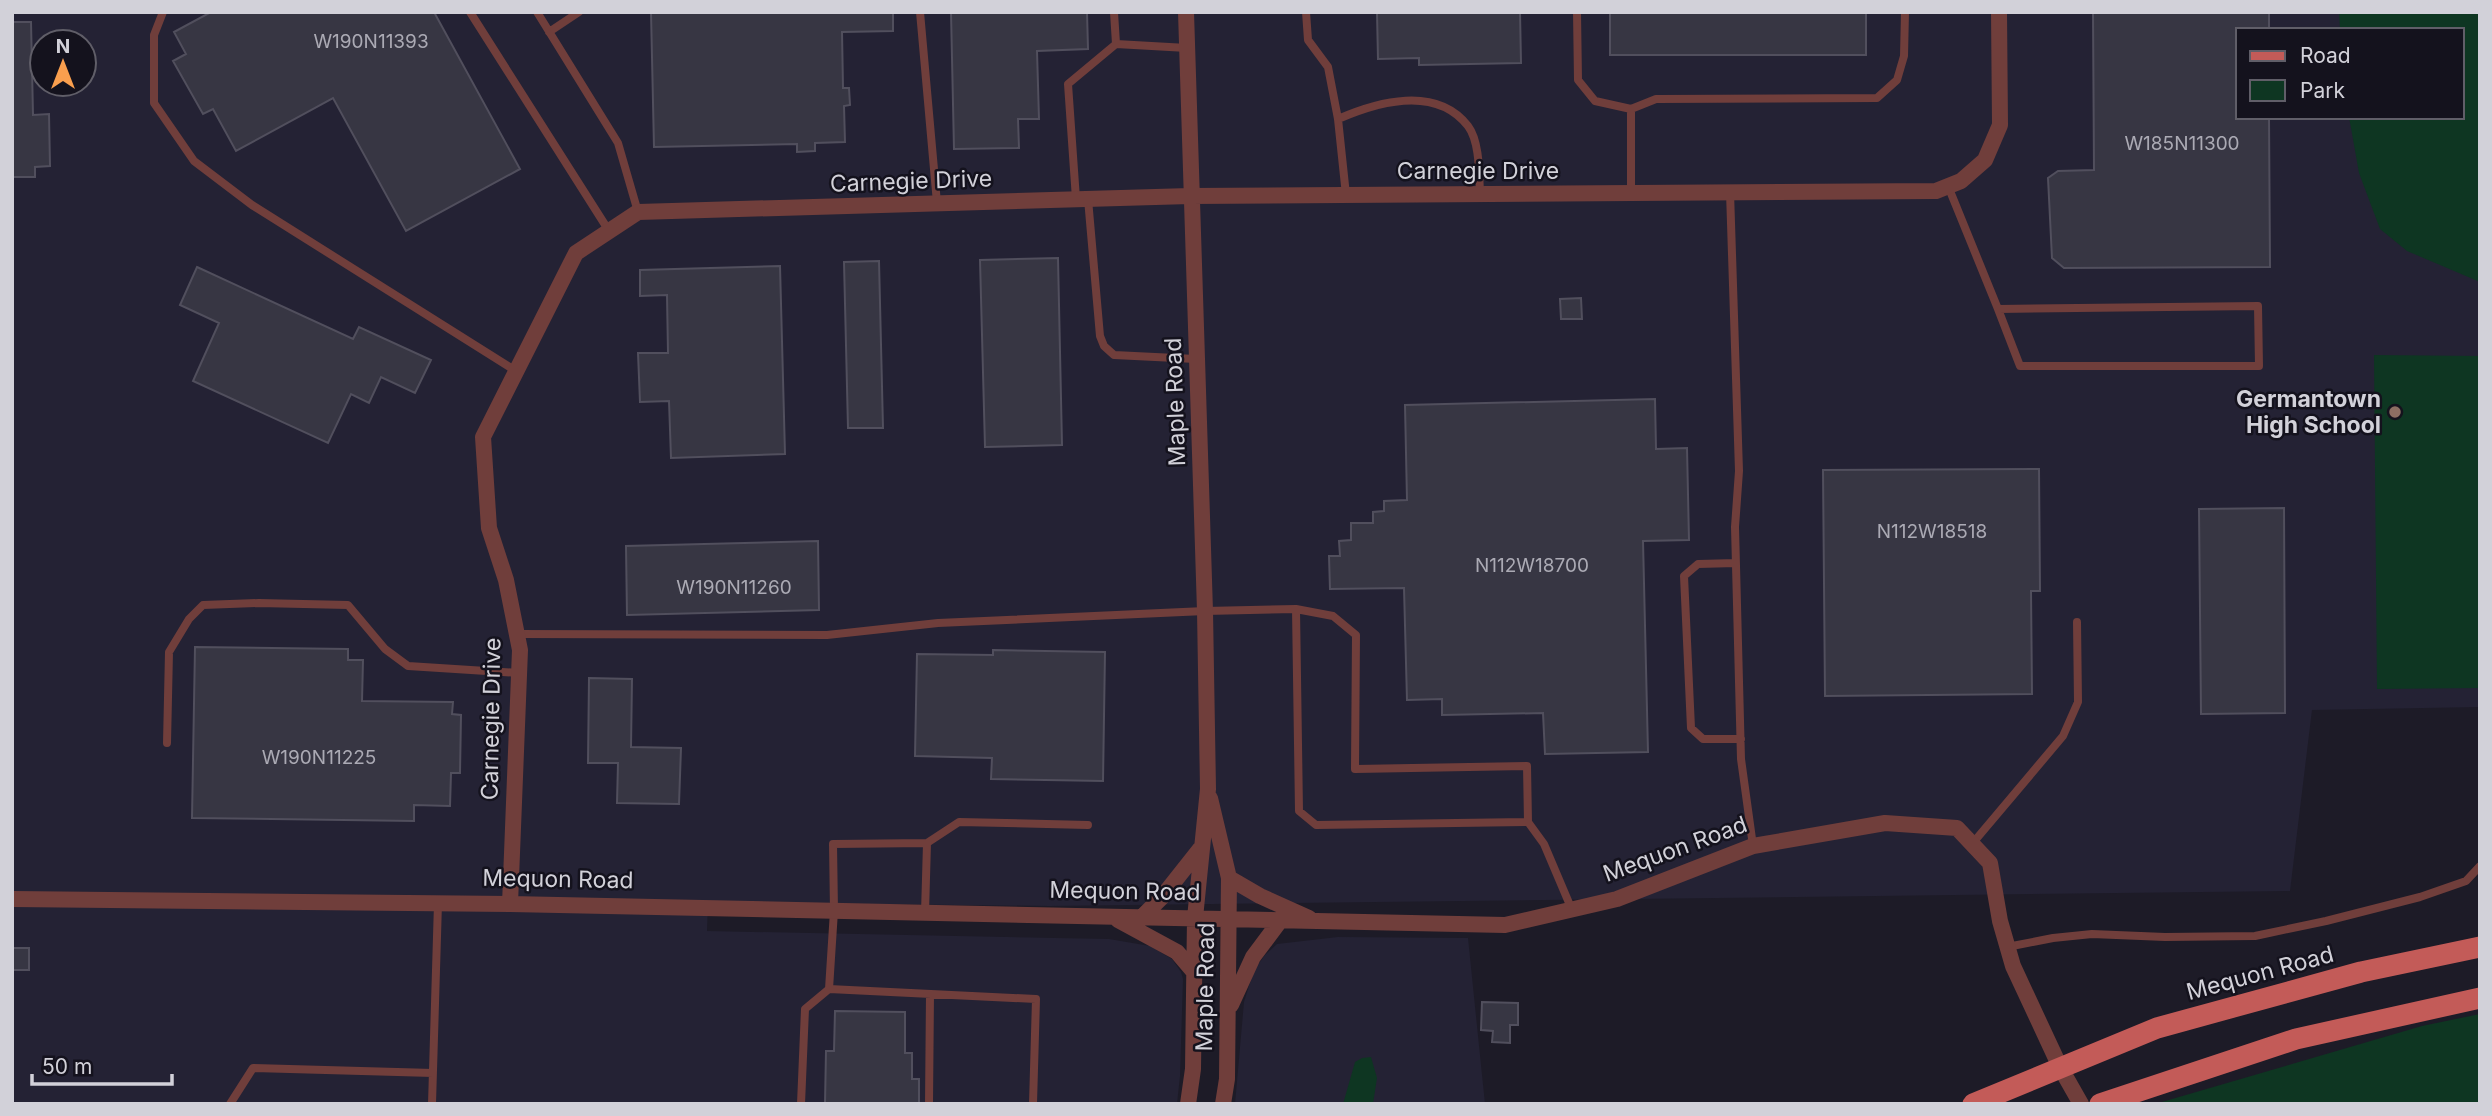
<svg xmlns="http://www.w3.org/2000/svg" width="2492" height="1116" font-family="Inter,sans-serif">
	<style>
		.built { fill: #242234; fill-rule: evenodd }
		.green { fill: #0e3622 }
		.building { fill: #373643; stroke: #514f5d; stroke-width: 2 }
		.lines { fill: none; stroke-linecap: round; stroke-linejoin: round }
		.lane { stroke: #703e3b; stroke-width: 8 }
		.street { stroke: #703e3b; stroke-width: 16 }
		.primary { stroke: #c35b58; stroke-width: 21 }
		.education-dot { fill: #8d6e63; stroke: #14121d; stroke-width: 2.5 }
		.labels { text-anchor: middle; stroke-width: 5; stroke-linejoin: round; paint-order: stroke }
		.number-label { font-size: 19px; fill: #abaab4 }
		.street-label { font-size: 23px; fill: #d2d1d9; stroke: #14121d }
		.poi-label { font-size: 23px; font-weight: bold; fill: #d2d1d9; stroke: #14121d; text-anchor: end }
	</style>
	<rect width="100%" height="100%" fill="#1d1b27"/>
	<path class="built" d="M12,12H2480V707L2312,710L2290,891L1049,906L708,902L707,931L1109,939L1150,946L1172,959L1181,972L1183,979L1180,1076L1177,1104H12ZM2238,30H2462V117H2238ZM42,42H84V84H42Z
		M1338,937L1468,938L1485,1104H1235L1244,1002L1254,970L1265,955L1277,944Z"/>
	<path class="green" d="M2339,12H2480V282L2407,251L2380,229L2359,173L2349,117H2462V30H2340Z
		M2374,355L2480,356V688L2377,689Z
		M2480,1014V1104H2155L2422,1026Z
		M1371,1057L1377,1078L1373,1104H1343L1355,1062L1362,1058Z"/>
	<path class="building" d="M211,12H434L520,169L406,231L333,98L236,151L213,109L203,114L173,61L186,54L174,32Z
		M651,12H893V31L842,32L843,88H849L850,105L844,106L845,142L815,143V151L797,152V144L654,147Z
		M951,12H1087L1088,49L1037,51L1039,119H1018L1019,148L954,149Z
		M1377,12H1520L1521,63L1419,65V58L1378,59Z
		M1610,12H1866V55H1610Z
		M2093,12H2269V30H2238V117H2269L2270,267L2064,268L2052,258L2048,178L2058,171L2094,170Z
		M12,22H31L33,115L49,114L50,166L35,167V177H12Z
		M1058,258L1062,445L985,447L980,260Z
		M879,261L883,428H848L844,262Z
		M780,266L785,454L671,458L669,401L640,402L638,353H668L667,295L640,296V270Z
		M197,267L353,339L359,327L431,360L415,393L381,377L369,403L351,394L328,443L193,381L219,323L180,305Z
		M1581,298L1582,319H1561L1560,299Z
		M1655,399L1656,449L1687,448L1689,540L1643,541L1648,752L1545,754L1543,713L1442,715V699L1407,700L1404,588L1330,589L1329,556H1340L1339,541L1351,540V523H1373V512L1384,511V501L1407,500L1405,405Z
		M2039,469L2040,591H2031L2032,694L1825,696L1823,470Z
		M2284,508L2285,713L2201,714L2199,509Z
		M818,541L819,610L627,615L626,546Z
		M195,647L348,649V660H363L362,701L453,702L452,714L461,715L460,773H451L450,806L414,805V821L192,818Z
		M993,650L1105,652L1103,781L991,779L992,758L915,756L917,654L993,655Z
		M589,678L632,679L631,747L681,748L679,804L617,803L618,763H588Z
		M12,948H29V970H12Z
		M1482,1002L1518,1003V1025H1510V1043L1492,1042L1493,1031L1481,1030Z
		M835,1011L905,1012V1053H912V1079H919V1104H825L826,1051H834Z"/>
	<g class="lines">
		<path class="lane" d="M163,12L154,35V103L194,161L252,205L516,371
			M470,12L609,231
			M537,12L618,143L638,212
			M920,12L937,203
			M1306,12L1308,40L1328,67L1338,119L1346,195
			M1577,12L1578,80L1595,101L1631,109V193
			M549,32L579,12
			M1116,44L1187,48
			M1631,109L1656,99L1877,98L1897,80L1904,56L1905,12
			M1338,119C1377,102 1436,85 1468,126C1480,142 1479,174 1480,194
			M1948,186L1998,309L2258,306L2259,366H2020L1998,309
			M1730,192L1739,471L1735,527L1741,759L1753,846
			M1076,199L1068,84L1116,44L1114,12
			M1088,199L1100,336L1104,346L1114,355L1196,359
			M1736,563L1698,564L1684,576L1691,728L1703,739H1741
			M1296,609L1299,811L1316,825L1528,822L1544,844L1572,910
			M517,634L827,635L938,623L1205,611L1296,609L1333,616L1356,635L1355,769L1527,766L1528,822
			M167,743L169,652L189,619L203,605L259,603L348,605L385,649L408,666L519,673
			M927,843L959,822L1088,825
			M1972,844L2063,736L2078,702L2077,622
			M2007,947L2053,938L2092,934L2165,937L2255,936L2326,921L2420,897L2466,881L2480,866
			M829,989L1036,999L1033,1104
			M230,1104L253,1068L433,1073
			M432,1104L438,903
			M801,1104L805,1009L829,989L834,911L833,844L927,843L925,913
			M929,1104L930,994"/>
		<path class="street" d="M1186,12L1205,611L1208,789L1195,918L1193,1069L1188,1104
			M1210,798L1229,878L1227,1079L1223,1104
			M1229,878L1260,896L1309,918
			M12,899L510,904L1505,925L1617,899L1753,846L1885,823L1957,828L1990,863L2000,921L2013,966L2060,1067L2081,1104
			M510,904L520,650L506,580L489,528L483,437L576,253L638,212L1190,196L1936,191L1961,181L1985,160L2000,125L1999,12
			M1140,919L1162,897L1200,849
			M1118,920L1177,952L1194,972
			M1231,1005L1253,957L1280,921"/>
		<path class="primary" d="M1973,1104L2157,1028L2361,972L2480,947
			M2100,1104L2296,1039L2480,998"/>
	</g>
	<circle class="education-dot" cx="2395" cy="412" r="7"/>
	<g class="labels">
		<g class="number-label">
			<text x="371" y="48">W190N11393</text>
			<text x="2182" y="150">W185N11300</text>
			<text x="1932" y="538">N112W18518</text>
			<text x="1532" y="572">N112W18700</text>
			<text x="734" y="594">W190N11260</text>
			<text x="319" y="764">W190N11225</text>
		</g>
		<g class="street-label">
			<text x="1478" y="179">Carnegie Drive</text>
			<text transform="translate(911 181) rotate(-2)" y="8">Carnegie Drive</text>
			<text transform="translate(1175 402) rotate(-92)" y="8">Maple Road</text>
			<text transform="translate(491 719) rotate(-89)" y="8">Carnegie Drive</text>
			<text transform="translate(1675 849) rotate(-20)" y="8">Mequon Road</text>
			<text transform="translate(558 879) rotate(1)" y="8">Mequon Road</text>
			<text transform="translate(1125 891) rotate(1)" y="8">Mequon Road</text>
			<text transform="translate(2260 973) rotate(-15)" y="8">Mequon Road</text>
			<text transform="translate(1205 987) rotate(-89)" y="8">Maple Road</text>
		</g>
		<g class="poi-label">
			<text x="2381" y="407">Germantown<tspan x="2381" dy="26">High School</tspan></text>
		</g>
	</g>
	<rect width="2492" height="1116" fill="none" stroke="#d2d1d9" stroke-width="28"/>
	<rect x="2236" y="28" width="228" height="91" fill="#14121d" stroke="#605e68" stroke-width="2"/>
	<rect x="2250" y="51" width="35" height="10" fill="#c35b58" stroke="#605e68" stroke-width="2"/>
	<text x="2300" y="63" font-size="21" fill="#d2d1d9">Road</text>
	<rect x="2250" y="80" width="35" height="21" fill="#0e3622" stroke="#605e68" stroke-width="2"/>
	<text x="2300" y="98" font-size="21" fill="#d2d1d9">Park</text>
	<g transform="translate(63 63)"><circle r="33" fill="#14121d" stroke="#605e68" stroke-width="2"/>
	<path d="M0-5L12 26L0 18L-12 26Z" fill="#fa9f4e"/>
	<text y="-10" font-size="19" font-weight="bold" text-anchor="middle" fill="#d2d1d9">N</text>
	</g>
	<path d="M32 1074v10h140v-10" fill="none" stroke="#d2d1d9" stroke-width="3.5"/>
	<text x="42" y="1074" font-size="21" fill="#d2d1d9" stroke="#14121d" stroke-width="5" paint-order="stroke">50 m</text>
</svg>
